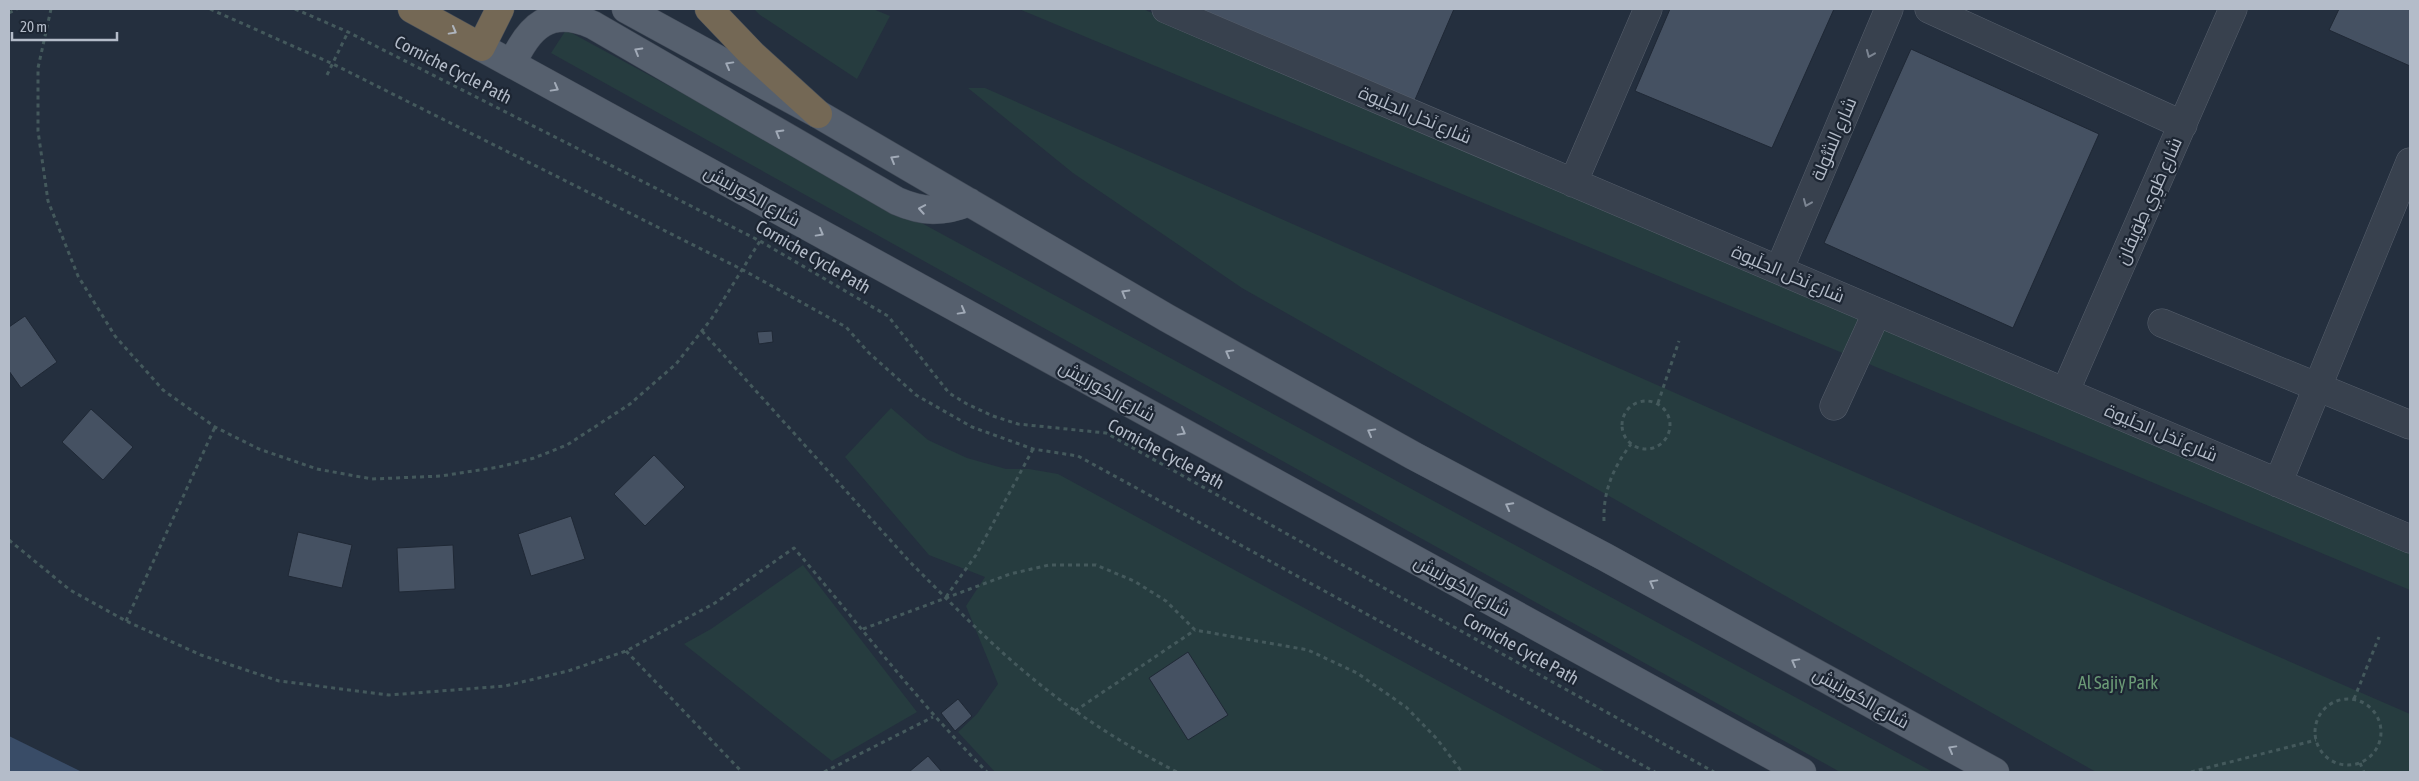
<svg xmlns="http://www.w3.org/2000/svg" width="2419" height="781" font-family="'Asap Condensed',Cairo,sans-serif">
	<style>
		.green { fill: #263c3f }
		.water { fill: #394c67 }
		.building { fill: #455162; stroke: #1f2835 }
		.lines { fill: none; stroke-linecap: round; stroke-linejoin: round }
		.minor-casing { stroke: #565f6c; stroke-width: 29 }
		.major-casing { stroke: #414a57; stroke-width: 29 }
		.highway-casing { stroke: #434c59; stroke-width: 29 }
		.path { stroke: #44595c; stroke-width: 3; stroke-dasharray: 4 4; stroke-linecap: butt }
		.minor { stroke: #38414e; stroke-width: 28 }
		.major { stroke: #56606e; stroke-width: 28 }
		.highway { stroke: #746855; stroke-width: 28 }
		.oneway { stroke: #aeb4bd }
		.oneway2 { stroke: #a1aab7 }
		.oneway3 { stroke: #7c8592 }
		.labels { text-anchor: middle; stroke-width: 4.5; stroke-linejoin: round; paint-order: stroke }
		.street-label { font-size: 18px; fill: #b4bcc9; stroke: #1d2633 }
		.park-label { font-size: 18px; fill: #6b9a76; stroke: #1d2633 }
	</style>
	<rect width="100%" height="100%" fill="#242f3e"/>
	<path class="green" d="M754,9H873L890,16L857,79L760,15Z
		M1019,9H1143L2410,551V590Z
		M566,30L1933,772H1840L551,53Z
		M968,88H985L1827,460L2410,714V772H2096L1242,288L1073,173Z
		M891,408L928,440L967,458L1006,469H1029L1058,474L1606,772H995L958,732L977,714L998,684L966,606L985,577L929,555L845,457Z
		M803,565L917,712L832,761L684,644L711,629Z"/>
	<path class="water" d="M9,736L82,772H9Z"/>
	<path class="building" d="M1186,9H1454L1411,109Z
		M1670,9H1834L1772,148L1635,91Z
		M2339,9H2410V66L2329,30Z
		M1911,49L2099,134L2013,328L1824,243Z
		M25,316L57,362L21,388L9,371V327Z
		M772,331L773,342L759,344L757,332Z
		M91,409L133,447L103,480L62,442Z
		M654,455L685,487L645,526L614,494Z
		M571,516L585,559L531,576L518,534Z
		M298,532L352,545L342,588L288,576Z
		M453,545L455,589L399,592L397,548Z
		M1188,652L1228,715L1188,740L1149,678Z
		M958,699L972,716L955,731L941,713Z
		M928,756L942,772H909Z"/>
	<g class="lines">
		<g class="minor-casing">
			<path id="minor" d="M1166,9L2410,539
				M1929,9L2183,125
				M1573,183L1648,9
				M1779,270L1889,9
				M2162,323L2410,425
				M2065,392L2233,9
				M1834,406L1877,312
				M2278,483L2410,162"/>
		</g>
		<g class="major-casing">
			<path id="major" d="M626,9L818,114L1167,318L1414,456L1605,557L1995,772
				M481,47L1802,772
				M512,64C529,26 550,6 593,25L897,201C922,212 943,213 969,202"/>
		</g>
		<g class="highway-casing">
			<path id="highway" d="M412,9L481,47L500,9
				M709,9L752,54L818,114"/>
		</g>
		<path class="path" d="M51,9L38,68V131L48,201L78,276L115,336L163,390L215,427L259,449L317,469L372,479L441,476L499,467L534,458L567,445L630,404L676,364L712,318L760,241
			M210,9L333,64L743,270L846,327L868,352L916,395L972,427L1033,449L1078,456L1655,772
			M295,9L348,32L760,241L888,316L949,393L967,404L993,416L1018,424L1106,433L1714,772
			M9,13L17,9
			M327,75L348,32
			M702,331L910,562C950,602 993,647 1037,682C1080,717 1128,747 1177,772
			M1622 425a24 24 0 1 1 48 0a24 24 0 1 1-48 0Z
			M1658,403L1679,341
			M1604,521C1603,491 1613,468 1631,444
			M9,540L70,590L126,621L201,655L279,681L389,695L505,686L568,671L626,651L715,603L794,548C858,623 918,702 987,772
			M946,597L976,555L1033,449
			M126,621L215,427
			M863,629L1010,574L1049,565H1096L1134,581L1166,601L1195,630L1308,650L1357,673L1406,707L1437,739L1462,772
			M626,651L742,772
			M2315 732a33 33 0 1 1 66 0a33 33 0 1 1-66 0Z
			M2354,699L2379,637
			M1075,711L1195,630
			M2360,763L2364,772
			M824,772L933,717
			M2191,772L2316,740"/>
		<use href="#minor" class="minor"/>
		<use href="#major" class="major"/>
		<use href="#highway" class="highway"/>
	</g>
	<defs><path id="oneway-chevron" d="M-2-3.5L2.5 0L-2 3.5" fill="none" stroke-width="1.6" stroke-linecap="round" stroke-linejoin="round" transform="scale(1.25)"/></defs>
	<use class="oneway" href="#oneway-chevron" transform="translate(453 31) rotate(29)"/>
	<g class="oneway2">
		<use href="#oneway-chevron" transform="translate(638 51) rotate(-150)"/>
		<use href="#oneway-chevron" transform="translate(729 65) rotate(-151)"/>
		<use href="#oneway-chevron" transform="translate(555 88) rotate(29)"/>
		<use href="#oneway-chevron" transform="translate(779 133) rotate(-150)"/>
		<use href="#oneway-chevron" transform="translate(894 159) rotate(-150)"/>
		<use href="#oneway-chevron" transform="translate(922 209) rotate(-170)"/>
		<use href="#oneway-chevron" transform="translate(820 233) rotate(29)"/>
		<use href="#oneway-chevron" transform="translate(1125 293) rotate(-150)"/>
		<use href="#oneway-chevron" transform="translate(962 311) rotate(29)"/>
		<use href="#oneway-chevron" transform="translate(1229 353) rotate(-151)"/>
		<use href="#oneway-chevron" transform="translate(1182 432) rotate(29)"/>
		<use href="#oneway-chevron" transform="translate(1371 432) rotate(-151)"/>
		<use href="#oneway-chevron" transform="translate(1509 506) rotate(-152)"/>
		<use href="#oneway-chevron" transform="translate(1653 583) rotate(-151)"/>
		<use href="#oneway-chevron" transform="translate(1795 662) rotate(-151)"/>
		<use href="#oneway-chevron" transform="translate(1952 749) rotate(-151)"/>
	</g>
	<g class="oneway3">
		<use href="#oneway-chevron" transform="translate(1870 54) rotate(113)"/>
		<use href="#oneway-chevron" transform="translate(1807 203) rotate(113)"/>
	</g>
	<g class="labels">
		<g class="street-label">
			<text transform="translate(453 70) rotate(27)" y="6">Corniche Cycle Path</text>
			<text transform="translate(1415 115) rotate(23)" y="6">شارع نَخل الحِلَيوة</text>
			<text transform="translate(1834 139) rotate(-67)" y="6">شارع الشُّولة</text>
			<text transform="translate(752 196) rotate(29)" y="6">شارع الكورنيش</text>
			<text transform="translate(2149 201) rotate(-66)" y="6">شارع طَوِي طِوَيقان</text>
			<text transform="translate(813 257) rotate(30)" y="6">Corniche Cycle Path</text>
			<text transform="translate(1788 274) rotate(23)" y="6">شارع نَخل الحِلَيوة</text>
			<text transform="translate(1107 391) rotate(29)" y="6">شارع الكورنيش</text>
			<text transform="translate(2161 433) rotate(23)" y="6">شارع نَخل الحِلَيوة</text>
			<text transform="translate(1166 454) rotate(28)" y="6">Corniche Cycle Path</text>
			<text transform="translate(1462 586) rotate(29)" y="6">شارع الكورنيش</text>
			<text transform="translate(1521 649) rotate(29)" y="6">Corniche Cycle Path</text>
			<text transform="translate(1861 698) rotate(29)" y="6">شارع الكورنيش</text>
		</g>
		<g class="park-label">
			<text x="2118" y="689">Al Sajiy Park</text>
		</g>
	</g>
	<rect width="2419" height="781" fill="none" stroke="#b4bcc9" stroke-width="20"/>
	<path d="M12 32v8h105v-8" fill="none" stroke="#b4bcc9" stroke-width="2.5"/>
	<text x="20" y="32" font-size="15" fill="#b4bcc9" stroke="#1d2633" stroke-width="4" paint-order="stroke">20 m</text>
</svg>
